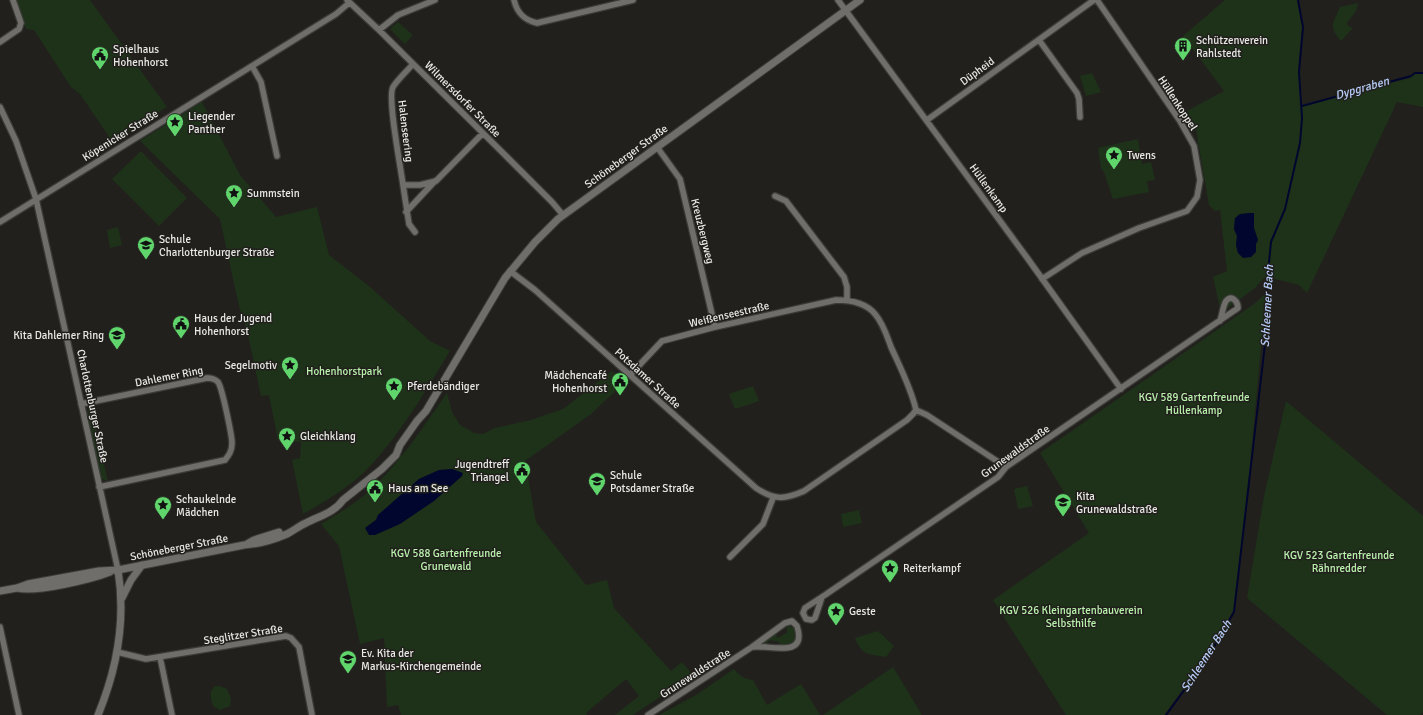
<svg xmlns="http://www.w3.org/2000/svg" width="1423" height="715" font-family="Signika,sans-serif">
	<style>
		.green { fill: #1e3219; fill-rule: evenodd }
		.water { fill: #00062d }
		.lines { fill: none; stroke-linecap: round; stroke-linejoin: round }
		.stream { stroke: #00062d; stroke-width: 2 }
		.minor-casing { stroke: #3b3b38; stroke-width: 8 }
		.tertiary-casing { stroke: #3b3b38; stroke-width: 9 }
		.minor { stroke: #6f6e6a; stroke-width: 5.5 }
		.tertiary { stroke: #6f6e6a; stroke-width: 7 }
		.labels { text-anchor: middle; stroke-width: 3; stroke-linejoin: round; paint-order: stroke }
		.poi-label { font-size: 11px; fill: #e8e8e5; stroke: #21201d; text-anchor: start }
		.street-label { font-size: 11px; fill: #e8e8e5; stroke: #21201d }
		.park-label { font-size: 11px; fill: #baf3ac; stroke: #21201d }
		.water-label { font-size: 12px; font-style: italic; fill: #b7cdf9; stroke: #21201d }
	</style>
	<rect width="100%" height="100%" fill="#21201d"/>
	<path class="green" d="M16,0H90L167,107L112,141L80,94L71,87L34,30L26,29Z
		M1225,0H1297L1302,27L1298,72H1300L1302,105L1411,78L1410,76L1416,72H1423V107L1397,102L1307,293L1299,285L1268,277L1264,278L1255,288L1221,313L1213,277L1227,271L1220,210L1215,211L1209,205L1196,129L1185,112L1224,91L1183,36ZM1235,218H1254V228L1258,240L1256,244L1238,253L1236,245L1237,236L1234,229Z
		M1358,3L1356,11L1347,23L1348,26L1353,28L1341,41C1328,26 1333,24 1340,7Z
		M398,22L413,35L405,44L390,29Z
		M1092,73L1101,92L1086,96L1080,76Z
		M202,102L240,175L276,217L317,207L329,255L370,287L430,341L450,351C426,390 403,430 372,464C353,485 328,500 303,514L292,460L300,458L301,442L278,440L269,395L261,396L247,330L239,306L220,219L140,141Z
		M1138,139L1142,164L1151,162L1155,180L1147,181L1149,192L1113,199L1104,172L1101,168L1098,148Z
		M141,151L187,198L159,226L112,179Z
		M118,227L122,245L110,248L107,230Z
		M1266,293L1247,497L1233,611L1205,658L1164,715H1066L993,600L1089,533L1040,453L1254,304Z
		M612,371L625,382L591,414L525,461L536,522L586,585L607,580L614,608L671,671L682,662L693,675L633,715H615L639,696L626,679L586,713L587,715H401L398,705L387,707L384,638L360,644L339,546L321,524C335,516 349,507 362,497C397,468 421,430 447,393L452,412L460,425L474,433L483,434L495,428L531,420L563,409ZM452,469L462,476L453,484L365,528L376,520L378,515L419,479L439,470Z
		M753,386L759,401L735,409L729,394Z
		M1286,401L1423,516V712L1420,715H1387L1247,598L1264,496Z
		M91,406L108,482L101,478L86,413Z
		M1027,486L1033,506L1018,509L1014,489Z
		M859,510L862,523L843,527L841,514Z
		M787,626L794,628C797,633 796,638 792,643H789V645L777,646L780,642L770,640L765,645H762V643L776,633L777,638L787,633Z
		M878,631L894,646L886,657C869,654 862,656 855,638Z
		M893,667L922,715H823Z
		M734,669C740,676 744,679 753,680L767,705L801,684L820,715H659L696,695Z
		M215,686H220L227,689L231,698L230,706L220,710L213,706C211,697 208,693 215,686Z"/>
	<path class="water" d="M1249,213H1254V228L1258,240L1256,244V252L1251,257L1243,258L1238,253L1236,245L1237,236L1234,229L1235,218L1240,214Z
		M452,469L463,473L462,476L434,501L400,524L375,535H369L365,528L376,520L378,515L419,479L439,470Z"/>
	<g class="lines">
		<path class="stream" d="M1302,106L1411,76L1415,73H1423
			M1166,715L1207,659L1234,612L1268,318L1266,293L1271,242L1285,209L1300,143L1302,118L1299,72L1303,27L1298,0"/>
		<g class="minor-casing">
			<path id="minor" d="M347,0L379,30L501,151L552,202L563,215
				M514,0C517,13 524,20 537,23L633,0
				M838,0L1028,259L1121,389
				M379,30L398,15L435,0
				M1039,40L1077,93L1079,99L1080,117
				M0,42L19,29L21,23L13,0
				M413,64C407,71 398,79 393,87C387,97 401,169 403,185H420L436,181L483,133
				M252,66L261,82L277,156
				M0,107L16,141L36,199L118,570
				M927,120L1094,0
				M657,147L680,179L715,327
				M403,185L409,224L415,232
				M775,196L786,201L844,277L847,287V300
				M406,212L435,181
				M0,222L336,14L349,3
				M510,271L535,290L756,488C774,500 784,500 804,491L907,420L913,414L916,410L927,415L1006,467
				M1042,279L1082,253L1139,228L1187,211L1197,197L1200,180L1194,146L1180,121L1097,0
				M630,375L662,341L715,327L836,300C849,300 866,303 875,314C883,323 887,336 891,347C900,367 911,388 916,410
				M81,404L207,378C211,378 215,379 218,382C222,387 232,436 232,443C232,451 229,455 225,460L99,487
				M730,557L763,524L773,498
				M822,597L815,618L812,620L806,619L803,613L805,608L825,595L998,477L1006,467L1238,308C1238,302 1232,294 1226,301C1223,306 1222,315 1220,321
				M0,627L19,715
				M117,652L146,659L286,636L291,638L299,647L312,715
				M160,657L172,715
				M648,715L752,647L785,623L792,621L797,626C808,660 768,644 752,647"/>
		</g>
		<g class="tertiary-casing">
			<path id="tertiary" d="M247,544L254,540L279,532
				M17,588C35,593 92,579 110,572
				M0,591L17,588L28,584L99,571L118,570L244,545C259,544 273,540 287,534C293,531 299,526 306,523C319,516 334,513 343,500L382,469L396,455L400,445L417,421L426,411L505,278L535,242L558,219L860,0
				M122,598L131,580L142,565
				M98,715C117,669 126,620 118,570"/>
		</g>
		<use href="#minor" class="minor"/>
		<use href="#tertiary" class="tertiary"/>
	</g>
	<defs>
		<g id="building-pin" transform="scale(0.9)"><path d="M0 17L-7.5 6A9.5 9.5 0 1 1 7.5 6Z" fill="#5fd56b" stroke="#21201d"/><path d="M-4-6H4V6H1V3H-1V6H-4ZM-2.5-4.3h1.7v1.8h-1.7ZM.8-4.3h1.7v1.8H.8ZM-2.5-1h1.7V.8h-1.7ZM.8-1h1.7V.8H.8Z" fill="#111"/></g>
		<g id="civic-pin" transform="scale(0.9)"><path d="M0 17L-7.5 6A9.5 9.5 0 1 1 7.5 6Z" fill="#5fd56b" stroke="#21201d"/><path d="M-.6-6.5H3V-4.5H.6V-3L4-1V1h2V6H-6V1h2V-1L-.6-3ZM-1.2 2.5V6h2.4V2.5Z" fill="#111"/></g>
		<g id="sight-pin" transform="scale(0.9)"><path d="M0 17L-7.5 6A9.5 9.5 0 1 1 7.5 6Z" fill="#5fd56b" stroke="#21201d"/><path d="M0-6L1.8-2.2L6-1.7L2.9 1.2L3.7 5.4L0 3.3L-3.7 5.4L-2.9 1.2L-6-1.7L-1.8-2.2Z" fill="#111"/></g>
		<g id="school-pin" transform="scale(0.9)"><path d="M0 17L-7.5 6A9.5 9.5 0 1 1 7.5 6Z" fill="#5fd56b" stroke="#21201d"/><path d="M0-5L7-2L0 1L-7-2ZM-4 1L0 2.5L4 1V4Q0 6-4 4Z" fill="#111"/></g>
	</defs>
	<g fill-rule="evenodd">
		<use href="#building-pin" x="1183" y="46"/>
		<use href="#civic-pin" x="100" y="55"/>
		<use href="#sight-pin" x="175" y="122"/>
		<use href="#sight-pin" x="1114" y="155"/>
		<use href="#sight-pin" x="234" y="193"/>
		<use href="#school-pin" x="146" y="245"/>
		<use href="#civic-pin" x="181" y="324"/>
		<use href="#school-pin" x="117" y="335"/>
		<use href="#sight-pin" x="290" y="365"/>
		<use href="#civic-pin" x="620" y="381"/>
		<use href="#sight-pin" x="394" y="386"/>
		<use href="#sight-pin" x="287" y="436"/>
		<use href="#civic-pin" x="522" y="470"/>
		<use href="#school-pin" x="597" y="481"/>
		<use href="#civic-pin" x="375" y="488"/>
		<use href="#school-pin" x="1063" y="502"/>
		<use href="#sight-pin" x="163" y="505"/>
		<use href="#sight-pin" x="890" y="568"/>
		<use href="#sight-pin" x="836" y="611"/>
		<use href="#school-pin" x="348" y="659"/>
	</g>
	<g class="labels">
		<g class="poi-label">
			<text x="1196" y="44">Schützenverein<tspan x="1196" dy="13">Rahlstedt</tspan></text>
			<text x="113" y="53">Spielhaus<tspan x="113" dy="13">Hohenhorst</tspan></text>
			<text x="188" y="120">Liegender<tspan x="188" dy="13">Panther</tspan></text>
			<text x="1127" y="159">Twens</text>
			<text x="247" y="197">Summstein</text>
			<text x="159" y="243">Schule<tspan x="159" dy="13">Charlottenburger Straße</tspan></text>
			<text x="194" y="322">Haus der Jugend<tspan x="194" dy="13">Hohenhorst</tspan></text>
			<text x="104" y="339" text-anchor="end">Kita Dahlemer Ring</text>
			<text x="277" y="369" text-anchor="end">Segelmotiv</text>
			<text x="607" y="379" text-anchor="end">Mädchencafé<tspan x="607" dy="13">Hohenhorst</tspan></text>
			<text x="407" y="390">Pferdebändiger</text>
			<text x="300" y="440">Gleichklang</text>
			<text x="509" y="468" text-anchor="end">Jugendtreff<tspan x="509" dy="13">Triangel</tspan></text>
			<text x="610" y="479">Schule<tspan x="610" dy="13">Potsdamer Straße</tspan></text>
			<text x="388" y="492">Haus am See</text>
			<text x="1076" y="500">Kita<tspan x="1076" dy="13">Grunewaldstraße</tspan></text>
			<text x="176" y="503">Schaukelnde<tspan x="176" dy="13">Mädchen</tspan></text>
			<text x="903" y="572">Reiterkampf</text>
			<text x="849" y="615">Geste</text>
			<text x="361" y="657">Ev. Kita der<tspan x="361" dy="13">Markus-Kirchengemeinde</tspan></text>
		</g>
		<g class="street-label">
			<text transform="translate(977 71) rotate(-36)" y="4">Düpheid</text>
			<text transform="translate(463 99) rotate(45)" y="4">Wilmersdorfer Straße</text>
			<text transform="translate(1178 103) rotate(57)" y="4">Hüllenkoppel</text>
			<text transform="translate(406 131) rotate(83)" y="4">Halenseering</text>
			<text transform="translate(120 135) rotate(-32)" y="4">Köpenicker Straße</text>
			<text transform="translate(626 156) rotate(-36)" y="4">Schöneberger Straße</text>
			<text transform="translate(989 188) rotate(54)" y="4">Hüllenkamp</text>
			<text transform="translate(703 231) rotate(76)" y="4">Kreuzbergweg</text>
			<text transform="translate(729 314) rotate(-13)" y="4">Weißenseestraße</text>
			<text transform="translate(169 376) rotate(-11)" y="4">Dahlemer Ring</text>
			<text transform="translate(648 378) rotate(42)" y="4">Potsdamer Straße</text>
			<text transform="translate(93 406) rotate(78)" y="4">Charlottenburger Straße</text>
			<text transform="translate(1015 451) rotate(-36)" y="4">Grunewaldstraße</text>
			<text transform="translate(179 547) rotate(-11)" y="4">Schöneberger Straße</text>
			<text transform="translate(243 634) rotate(-9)" y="4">Steglitzer Straße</text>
			<text transform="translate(695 673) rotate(-33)" y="4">Grunewaldstraße</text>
		</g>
		<g class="park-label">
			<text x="344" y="375">Hohenhorstpark</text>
			<text x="1194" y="401">KGV 589 Gartenfreunde<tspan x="1194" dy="13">Hüllenkamp</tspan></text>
			<text x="446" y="557">KGV 588 Gartenfreunde<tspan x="446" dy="13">Grunewald</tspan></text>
			<text x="1339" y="559">KGV 523 Gartenfreunde<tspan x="1339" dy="13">Rähnredder</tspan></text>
			<text x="1071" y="614">KGV 526 Kleingartenbauverein<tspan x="1071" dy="13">Selbsthilfe</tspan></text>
		</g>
		<g class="water-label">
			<text transform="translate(1362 88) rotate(-16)" y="4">Dypgraben</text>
			<text transform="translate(1267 306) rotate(-87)" y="4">Schleemer Bach</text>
			<text transform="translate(1206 656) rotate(-57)" y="4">Schleemer Bach</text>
		</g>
	</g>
</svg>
